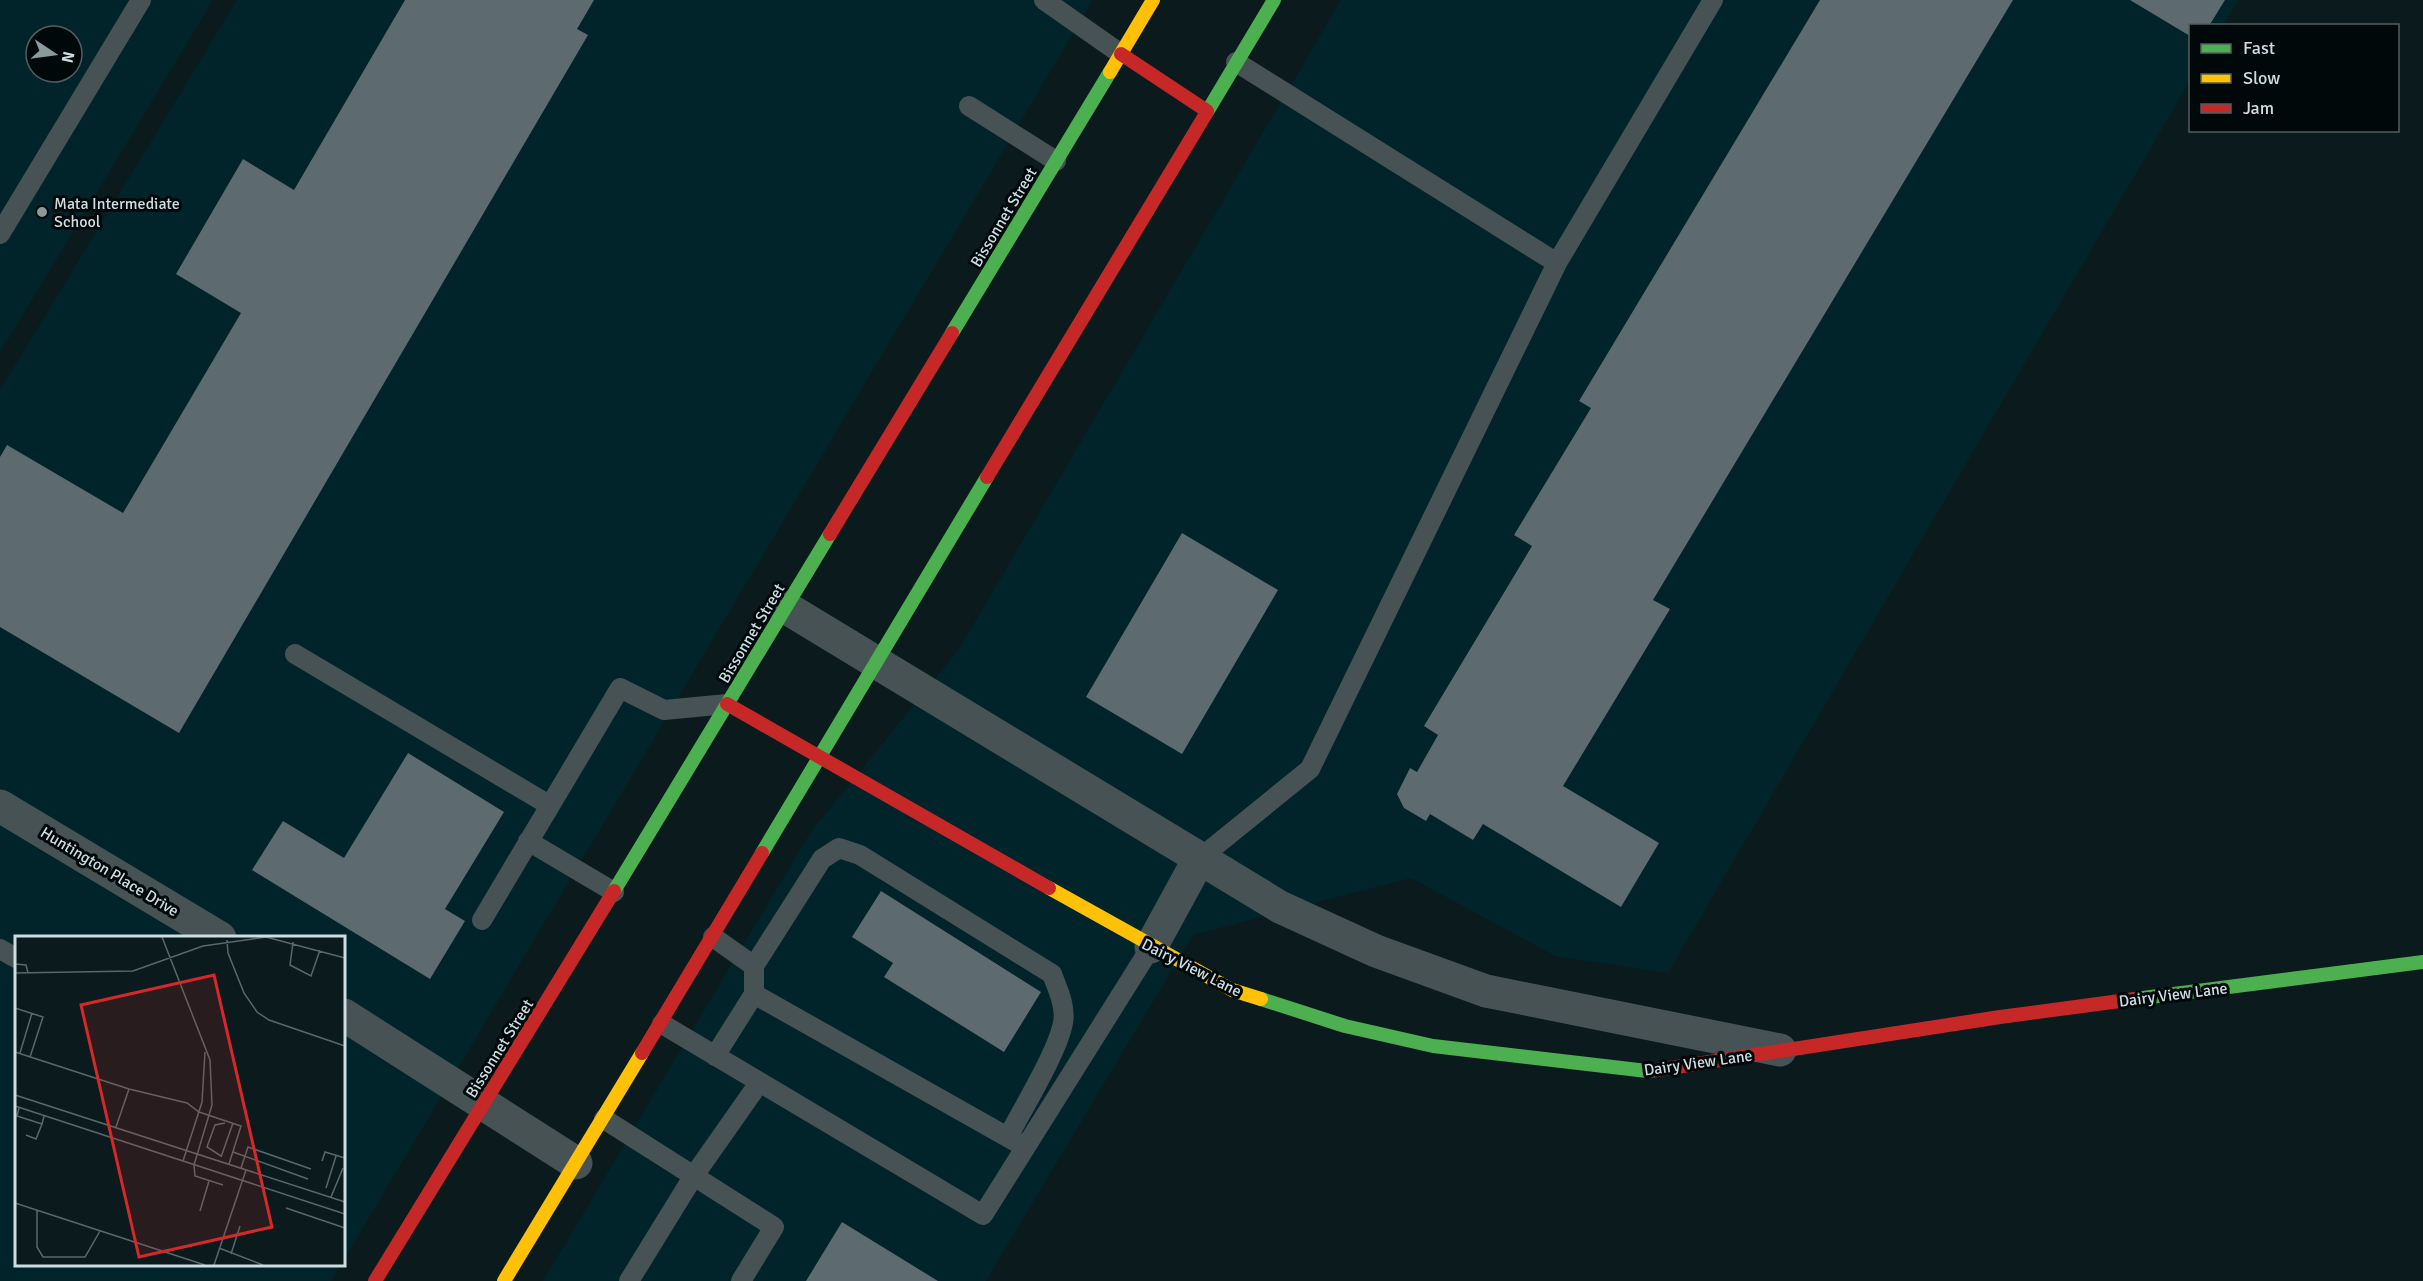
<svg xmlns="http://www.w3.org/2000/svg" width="2423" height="1281" font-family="Signika,sans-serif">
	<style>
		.built { fill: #01242b; fill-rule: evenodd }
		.building { fill: #5d6a6f }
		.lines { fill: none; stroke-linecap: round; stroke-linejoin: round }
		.lane { stroke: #475255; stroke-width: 20 }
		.street { stroke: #475255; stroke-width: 33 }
		.fast { stroke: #4caf50; stroke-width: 14 }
		.slow { stroke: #ffc107; stroke-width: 14 }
		.jam { stroke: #c62828; stroke-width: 14 }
		.poi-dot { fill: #89999c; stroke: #01080a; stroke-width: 2 }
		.labels { text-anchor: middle; stroke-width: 6; stroke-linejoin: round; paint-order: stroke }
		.poi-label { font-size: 16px; fill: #cddde1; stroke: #01080a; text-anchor: start }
		.street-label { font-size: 16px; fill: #cddde1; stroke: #01080a }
		.inset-road { fill: none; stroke: #59686b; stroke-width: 1.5 }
		.view { fill: #d62828; fill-opacity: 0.15; stroke: #d62828; stroke-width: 3 }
		.inset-edge { fill: none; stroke: #cddde1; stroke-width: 3 }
	</style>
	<rect width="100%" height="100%" fill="#0b1a1d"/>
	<path class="built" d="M0,0H213L0,353ZM36,36H72V72H36Z
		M237,0H1093L344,1260V938H16V1264L341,1265L331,1281H0V390Z
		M1341,0H2238L2223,25L2190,26V81L1668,973L1555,956L1411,878L1193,935L986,1281H543L810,833L959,649Z"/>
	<path class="building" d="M405,0H594L577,29L588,35L179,733L0,627V457L7,445L123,513L241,313L176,274L243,159L294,190Z
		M1820,0H2013L1653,600L1670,609L1563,786L1659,843L1621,907L1483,824L1473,840L1430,814L1426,821L1404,808L1397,794L1410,768L1417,772L1438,735L1424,726L1532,546L1514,535L1591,408L1579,401Z
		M2130,0H2225L2209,26H2190V36Z
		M1182,533L1278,590L1182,754L1086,697Z
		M408,753L504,812L445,909L465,921L430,979L252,870L283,821L344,858Z
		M881,891L1041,992L1004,1052L884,977L893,963L852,937Z
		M842,1222L938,1281H806Z"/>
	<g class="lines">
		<path class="lane" d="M1044,0L1121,54
			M1236,62L1557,263
			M969,106L1056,161
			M0,234L141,0
			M295,654L549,805
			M528,841L614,892
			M1199,859L1310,769L1557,263L1713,0
			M482,920L620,688L664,710L727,704
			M713,937L754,966V994L1018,1143
			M0,949L16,958
			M754,966L822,859L839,848L860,855L1052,974C1058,990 1066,1006 1063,1023C1057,1053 1023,1108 1008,1137
			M662,1024L983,1215L1151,947
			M715,1056L754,994
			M604,1119L774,1227L741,1281
			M629,1281L693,1177L759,1083"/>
		<path class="street" d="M785,607L1280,907L1376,951L1486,991L1780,1050
			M0,806L220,938
			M1151,947L1199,859
			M344,1015L576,1163"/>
		<path class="fast" d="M1207,112L1274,0
			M952,333L1110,72
			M762,853L987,477
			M614,891L830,534
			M1261,999L1345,1026L1433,1046L1647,1071L1657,1070
			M2135,999L2423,962"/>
		<path class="slow" d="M1110,72L1153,0
			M1049,888L1232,990L1261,999
			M504,1281L642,1053"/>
		<path class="jam" d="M1121,54L1207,111
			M987,477L1207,112
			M830,534L952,333
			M727,704L1049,888
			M642,1053L762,853
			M1657,1070L2000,1017L2135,999
			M375,1281L614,891"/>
	</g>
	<circle class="poi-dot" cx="42" cy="212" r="6"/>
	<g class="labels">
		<g class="poi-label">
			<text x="54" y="209">Mata Intermediate<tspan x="54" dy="18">School</tspan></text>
		</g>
		<g class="street-label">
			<text transform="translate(1003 217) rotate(-59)" y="6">Bissonnet Street</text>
			<text transform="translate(751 633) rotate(-59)" y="6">Bissonnet Street</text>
			<text transform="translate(110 871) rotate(31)" y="6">Huntington Place Drive</text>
			<text transform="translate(1192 967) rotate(27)" y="6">Dairy View Lane</text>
			<text transform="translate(2173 994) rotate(-7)" y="6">Dairy View Lane</text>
			<text transform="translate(499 1048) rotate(-58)" y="6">Bissonnet Street</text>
			<text transform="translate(1698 1062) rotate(-8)" y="6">Dairy View Lane</text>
		</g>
	</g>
	<g transform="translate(15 936)">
		<rect width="330" height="330" fill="#0b1a1d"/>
		<path class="inset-road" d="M147,1L195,124L197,169L179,229L180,240L208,249M212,4L213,17L229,57L242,76L254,84L330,110M278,6L275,29L296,40L305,14M0,28L11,29L13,37M0,37L118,35L188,10L251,1L330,22M0,116L114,153L172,167L184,176L226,190L214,228M0,116V72L28,81L15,121M5,117L17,77M0,159L330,266M0,170L330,278M4,172L2,180L27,188L29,180M101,191L114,153M11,199L21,203L27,188M218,216L293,243M206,220L192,211L200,189L210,187M206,221L218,187M168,225L187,166L190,116M307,225L310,216L330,222M226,232L233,211L296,233M311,252L321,220M316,261L328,232M0,267L190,329M271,272L330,292M22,274V311L28,321H70L85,295M185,275L194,245M204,312L248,329M216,318L225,290M199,329L231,234"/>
		<path class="view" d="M199,39L257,291L124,321L66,69Z"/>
		<rect width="330" height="330" class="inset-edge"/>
	</g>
	<rect x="2189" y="24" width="210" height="108" fill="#01080a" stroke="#535d60" stroke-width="1.5"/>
	<rect x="2201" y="44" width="30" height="9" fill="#4caf50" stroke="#535d60" stroke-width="1.5"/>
	<text x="2243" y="54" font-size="18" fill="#cddde1">Fast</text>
	<rect x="2201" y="74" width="30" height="9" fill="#ffc107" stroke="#535d60" stroke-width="1.5"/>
	<text x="2243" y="84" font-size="18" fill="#cddde1">Slow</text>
	<rect x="2201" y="104" width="30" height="9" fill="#c62828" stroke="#535d60" stroke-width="1.5"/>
	<text x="2243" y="114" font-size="18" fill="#cddde1">Jam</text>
	<g transform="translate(54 54) rotate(103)"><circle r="28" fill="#01080a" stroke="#535d60" stroke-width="1.5"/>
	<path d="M0-4.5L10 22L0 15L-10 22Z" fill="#89999c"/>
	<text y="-9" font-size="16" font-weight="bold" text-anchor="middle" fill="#cddde1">N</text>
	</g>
</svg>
